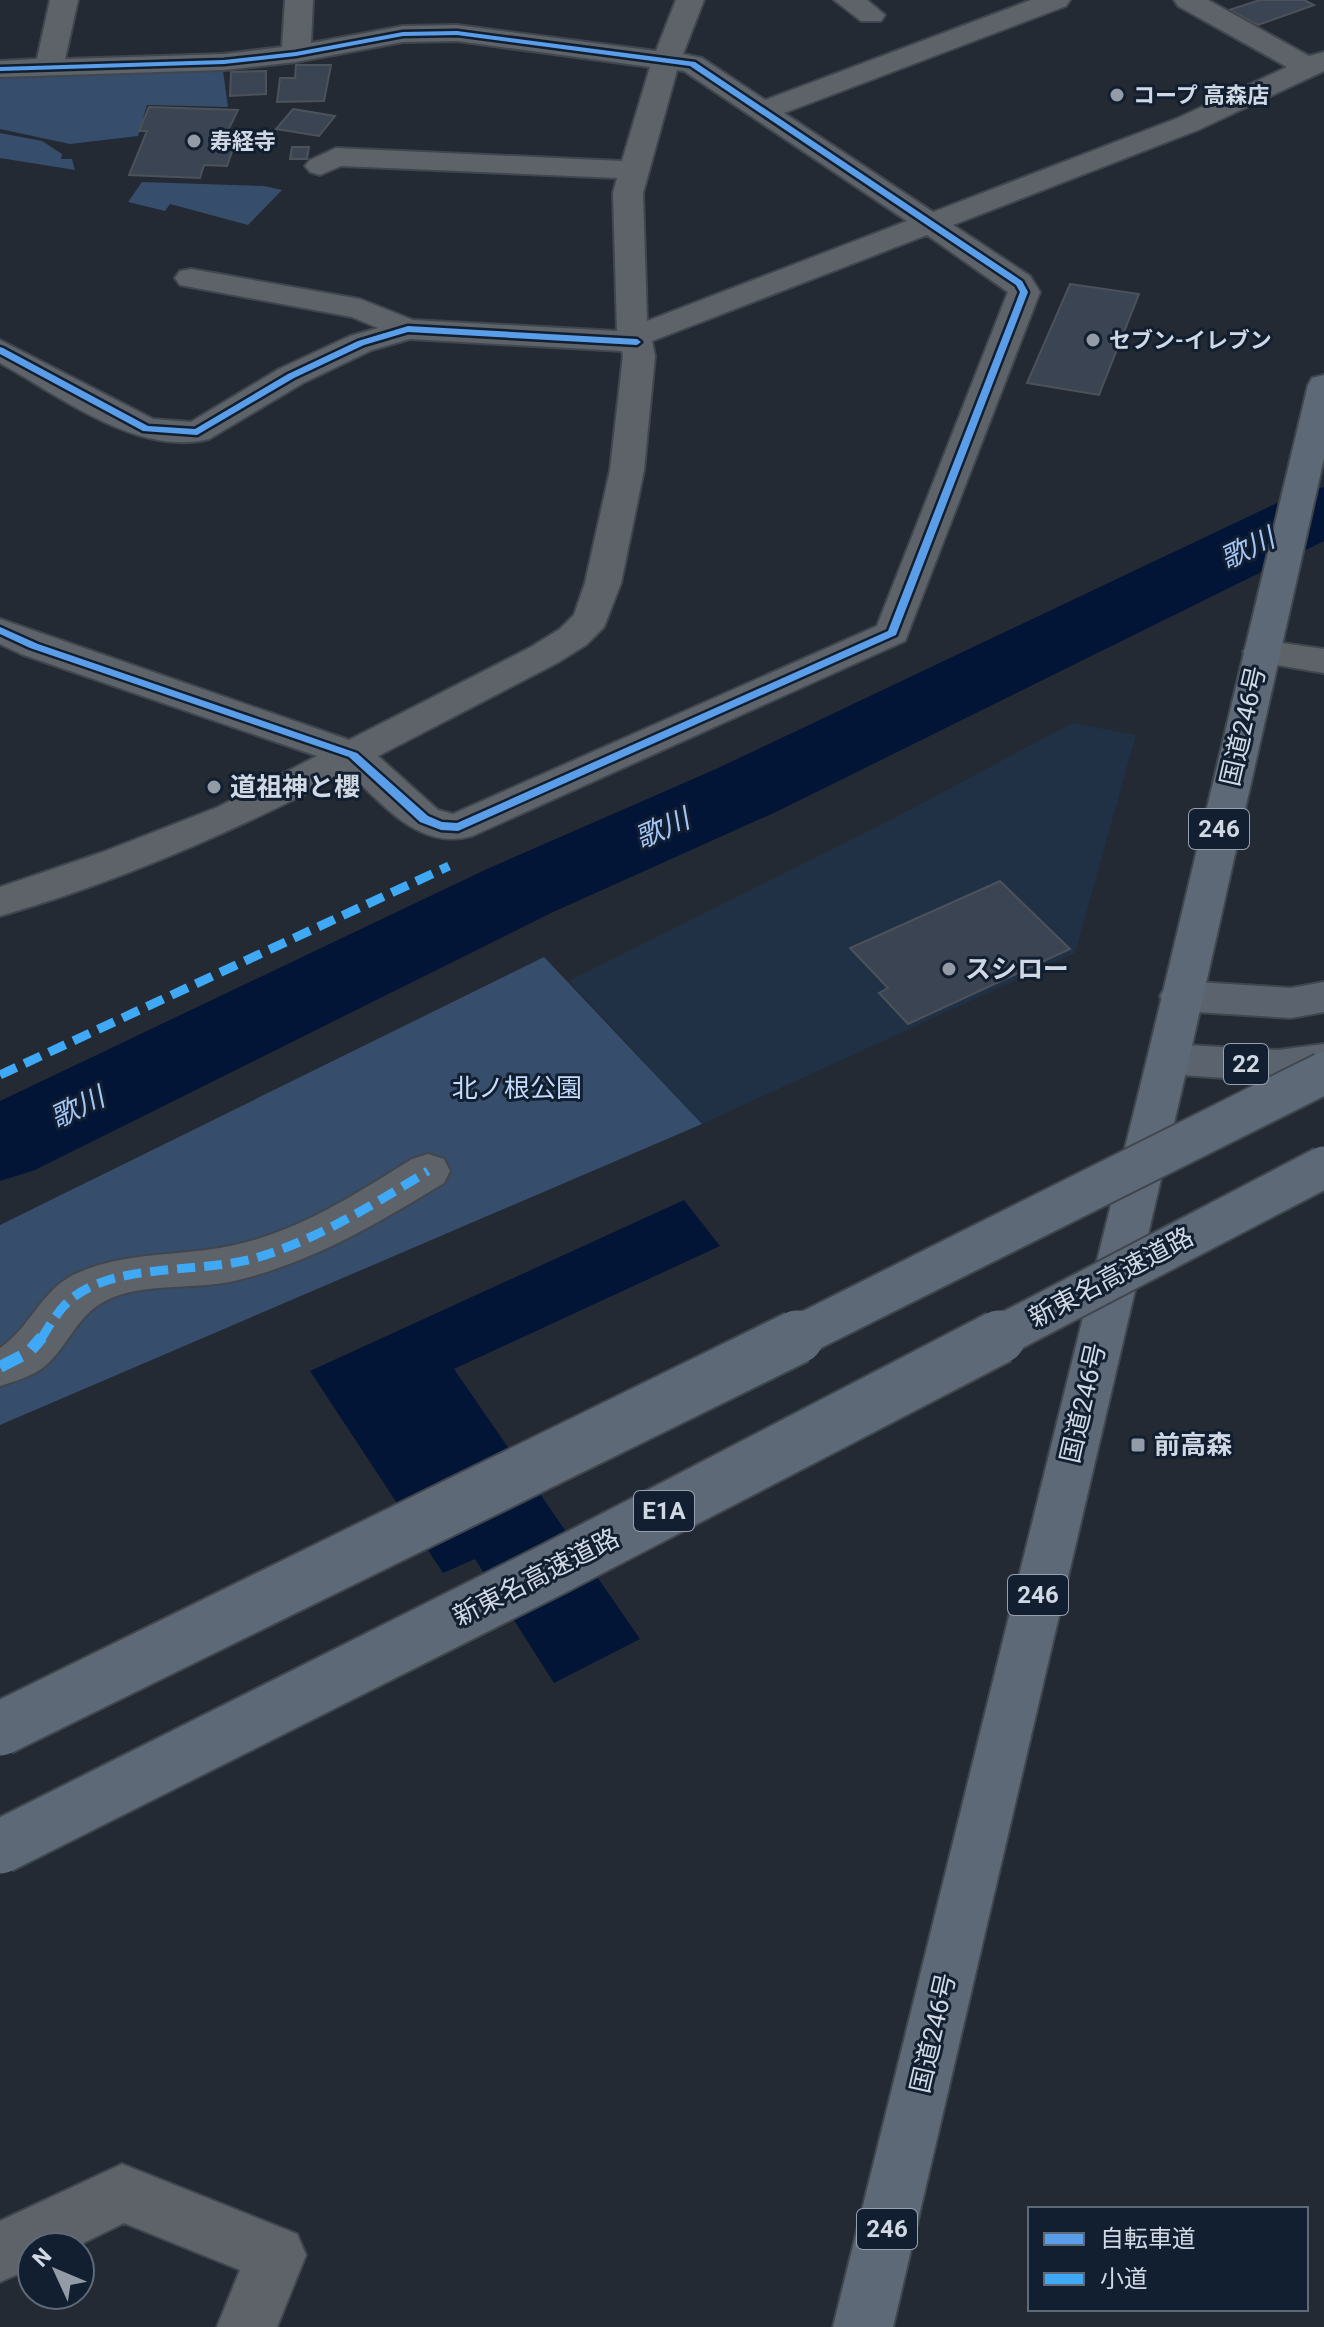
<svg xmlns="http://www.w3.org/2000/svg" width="1324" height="2327" font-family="Roboto,'Noto Sans JP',sans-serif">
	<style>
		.built { fill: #203045 }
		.green { fill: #364d6c }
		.water { fill: #031537 }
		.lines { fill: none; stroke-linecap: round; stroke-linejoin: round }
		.river { fill: #031537; fill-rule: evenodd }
		.building { fill: #3a4452; stroke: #4c525a; stroke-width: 2 }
		.minor-casing { stroke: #40464e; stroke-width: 4 }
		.major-casing { stroke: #40464e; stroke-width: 4 }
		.highway-casing { stroke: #40464e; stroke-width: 4 }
		.minor { fill: #5e636a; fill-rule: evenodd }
		.major { fill: #5a636e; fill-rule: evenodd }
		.highway { fill: #5e6977; fill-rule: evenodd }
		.highway-bridge-far1-casing { stroke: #40464e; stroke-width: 45; stroke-linecap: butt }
		.highway-bridge-casing { stroke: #40464e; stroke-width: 57; stroke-linecap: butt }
		.highway-bridge-far1 { stroke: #5e6977; stroke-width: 41 }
		.highway-bridge { stroke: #5e6977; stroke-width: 53 }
		.quiet-far1 { stroke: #3fa9f5; stroke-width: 9; stroke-dasharray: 18 9; stroke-linecap: butt }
		.quiet { stroke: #3fa9f5; stroke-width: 12; stroke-dasharray: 24 12; stroke-linecap: butt }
		.cycleway-casing { stroke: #121f30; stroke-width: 5 }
		.cycleway { fill: #5a9eea; fill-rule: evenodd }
		.poi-dot { fill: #939ba6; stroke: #121f30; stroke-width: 3 }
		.labels { text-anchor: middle; stroke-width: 6; stroke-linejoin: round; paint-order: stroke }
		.far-poi-label { font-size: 22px; font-weight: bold; fill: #d0d8e4; stroke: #121f30; text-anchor: start }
		.shield { fill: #121f30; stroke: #97a0ae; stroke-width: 2 }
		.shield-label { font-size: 24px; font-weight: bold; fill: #d0d8e4 }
		.street-label { font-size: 26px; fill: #d0d8e4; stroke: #121f30 }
		.poi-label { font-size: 26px; font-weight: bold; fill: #d0d8e4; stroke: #121f30; text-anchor: start }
		.park-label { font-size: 26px; fill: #c4dbfb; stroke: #121f30 }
		.water-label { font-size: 28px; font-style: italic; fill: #a5c7f7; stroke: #121f30 }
	</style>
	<rect width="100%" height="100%" fill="#232a33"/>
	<path class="built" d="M1072,723L1136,735L1075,953L702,1124L569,981L887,822Z"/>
	<path class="green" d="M223,71L228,107L147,105L138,136L70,144L0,129V75Z
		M0,133L42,141L62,154L61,159H72L75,170L0,158Z
		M142,182L264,186L282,190L248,225L170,204L165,211L128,202Z
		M544,957L702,1124L0,1425V1225Z"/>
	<path class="water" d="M684,1200L720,1246L454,1369L640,1639L554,1683L475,1559L443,1573L310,1371Z"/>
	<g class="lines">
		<path class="river" d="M1324,487V541L778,811L551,913L35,1170L0,1181V1101L487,869L716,769L1296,494Z"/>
	</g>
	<path class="building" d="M1260,0H1304L1314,5L1258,25L1229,10Z
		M296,65H331L324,101L277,102L280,78H295Z
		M266,71V94L230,96L231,72Z
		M149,107L238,110L221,145L234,146L227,166L204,165L200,178L129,175L147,131H139Z
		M293,109L335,116L319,136L276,129Z
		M292,147H309L307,159H290Z
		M1070,284L1139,294L1099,395L1027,383Z
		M1000,881L1070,949L908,1024L879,993L888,988L850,948Z"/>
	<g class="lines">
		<g class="minor-casing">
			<path id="minor" d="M50,0H78L65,59L224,54L282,47L285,0H313L311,43L403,26L457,25L656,51L676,0H704L683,54L702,58L765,100L1031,0H1070L1066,6L784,113L933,212L1178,118L1287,67L1178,6L1174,0H1208L1309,56L1324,52V71L1198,130L953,225L1030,276L1040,292L905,641L472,836C419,851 383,804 348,772C237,830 121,881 0,916V887L103,852L218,807L317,756L21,654L0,644V619L349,740L531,647L560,629L574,615L585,583L610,470L623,356L622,351L410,339L372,350L303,383L209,439C138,457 60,396 0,363V340L153,419L191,422L279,369L350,336L378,328L352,317L180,285L175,278L180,271L191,269L360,299L413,320L617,331L613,193L617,178L341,166L320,175L310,172L305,166L310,160L336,148L622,161L650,67L457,41L403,42L296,62L224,70L0,77V61L37,59ZM677,70L684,71L907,221L647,321L643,193ZM927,235L1008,292L877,626L453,814L438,810L378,756L557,663L586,645L604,627L621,583L644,470L655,356L652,341Z
				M834,0H867L885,15L881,21H861Z
				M1261,640L1324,649V673L1248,660L1243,652L1248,644Z
				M428,1154L444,1159L450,1171L444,1183C377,1224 311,1263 234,1281C194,1290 144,1282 107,1300C76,1315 69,1346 45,1366C32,1377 15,1381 0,1386V1348C30,1328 40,1292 73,1275C122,1251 178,1257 230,1246C296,1233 356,1194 412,1159Z
				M122,2164L297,2234L306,2255L277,2327H217L240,2270L124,2223L75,2247H32V2268L0,2282V2221Z"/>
		</g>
		<g class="major-casing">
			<path id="major" d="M1181,981L1291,988L1324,982V1012L1291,1018L1181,1011L1166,1006L1160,996L1166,986Z
				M1168,1044L1278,1050L1324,1044V1074L1278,1082L1168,1074L1153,1070L1147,1059L1153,1048Z"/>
		</g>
		<g class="highway-casing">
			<path id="highway" d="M1324,375V458L1189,1059L893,2327H833L1147,1059L1308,385L1312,378Z"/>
		</g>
		<use href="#minor" class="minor"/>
		<use href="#major" class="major"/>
		<use href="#highway" class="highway"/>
		<g class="highway-bridge-far1-casing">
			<path id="highway-bridge-far1" d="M793,1339L1324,1073
				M995,1339L1324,1167"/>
		</g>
		<g class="highway-bridge-casing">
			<path id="highway-bridge" d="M0,1729L797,1337
				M0,1847L555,1568L999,1337"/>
		</g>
		<use href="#highway-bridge-far1" class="highway-bridge-far1"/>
		<use href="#highway-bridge" class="highway-bridge"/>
		<path class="quiet-far1" d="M0,1075L449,866
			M41,1339C51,1323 60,1307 75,1296C122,1262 204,1274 259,1257C320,1238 374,1204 428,1171"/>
		<path class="quiet" d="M0,1367L29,1352L42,1337"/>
		<g class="cycleway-casing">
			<path id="cycleway" d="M457,31L695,62L1022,281L1028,292L896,635L458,831L441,830L420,822L349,757L30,648L0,634V627L38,644L357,753L428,816L442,822L457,823L888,631L1020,292L1016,285L690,66L457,35L403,36L296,56L224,64L0,71V67L224,60L296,52L403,32Z
				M408,326L637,339L641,342L637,345L408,332L364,345L294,378L197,435L143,431L0,354V347L3,348L148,426L195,429L288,374L358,341Z"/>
		</g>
		<use href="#cycleway" class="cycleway"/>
	</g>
	<g class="poi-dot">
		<circle cx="1117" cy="95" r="8"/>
		<circle cx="194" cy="141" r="8"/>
		<circle cx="1093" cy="340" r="8"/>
		<circle cx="214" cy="787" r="8"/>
		<circle cx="949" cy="969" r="8"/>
		<rect x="1130" y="1437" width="16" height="16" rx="4"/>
	</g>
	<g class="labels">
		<g class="far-poi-label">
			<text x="1133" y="103">コープ 高森店</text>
			<text x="210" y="149">寿経寺</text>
			<text x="1109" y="348">セブン-イレブン</text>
		</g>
		<g class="shield">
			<rect x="1189" y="809" width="60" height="40" rx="6"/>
			<rect x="1224" y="1044" width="44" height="40" rx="6"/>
			<rect x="634" y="1491" width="60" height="40" rx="6"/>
			<rect x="1008" y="1575" width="60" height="40" rx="6"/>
			<rect x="857" y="2209" width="60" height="40" rx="6"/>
		</g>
		<g class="shield-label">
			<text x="1219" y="837">246</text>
			<text x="1246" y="1072">22</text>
			<text x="664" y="1519">E1A</text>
			<text x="1038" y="1603">246</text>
			<text x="887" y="2237">246</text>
		</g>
		<g class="street-label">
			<text transform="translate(1243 726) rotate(-77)" y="9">国道246号</text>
			<text transform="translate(1111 1277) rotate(-28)" y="9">新東名高速道路</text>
			<text transform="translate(1083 1403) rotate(-77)" y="9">国道246号</text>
			<text transform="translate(536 1577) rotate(-27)" y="9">新東名高速道路</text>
			<text transform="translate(933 2033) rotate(-77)" y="9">国道246号</text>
		</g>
		<g class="poi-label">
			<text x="230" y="796">道祖神と櫻</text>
			<text x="965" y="978">スシロー</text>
			<text x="1154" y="1454">前高森</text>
		</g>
		<g class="park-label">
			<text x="517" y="1097">北ノ根公園</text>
		</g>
		<g class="water-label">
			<text transform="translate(1247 548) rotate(-26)" y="10">歌川</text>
			<text transform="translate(662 828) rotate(-24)" y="10">歌川</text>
			<text transform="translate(77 1107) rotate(-26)" y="10">歌川</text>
		</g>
	</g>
	<rect x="1028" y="2207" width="280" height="104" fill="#121f30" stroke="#5e6978" stroke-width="2"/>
	<rect x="1044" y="2233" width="40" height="12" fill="#5a9eea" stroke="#5e6978" stroke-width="2"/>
	<text x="1100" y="2247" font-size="24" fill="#d0d8e4">自転車道</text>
	<rect x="1044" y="2273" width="40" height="12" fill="#3fa9f5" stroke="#5e6978" stroke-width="2"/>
	<text x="1100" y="2287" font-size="24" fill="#d0d8e4">小道</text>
	<g transform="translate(56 2271) rotate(314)"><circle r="38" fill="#121f30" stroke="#5e6978" stroke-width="2"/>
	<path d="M0-6L14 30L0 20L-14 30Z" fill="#939ba6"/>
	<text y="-12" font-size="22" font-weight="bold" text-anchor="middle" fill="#d0d8e4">N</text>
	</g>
</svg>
